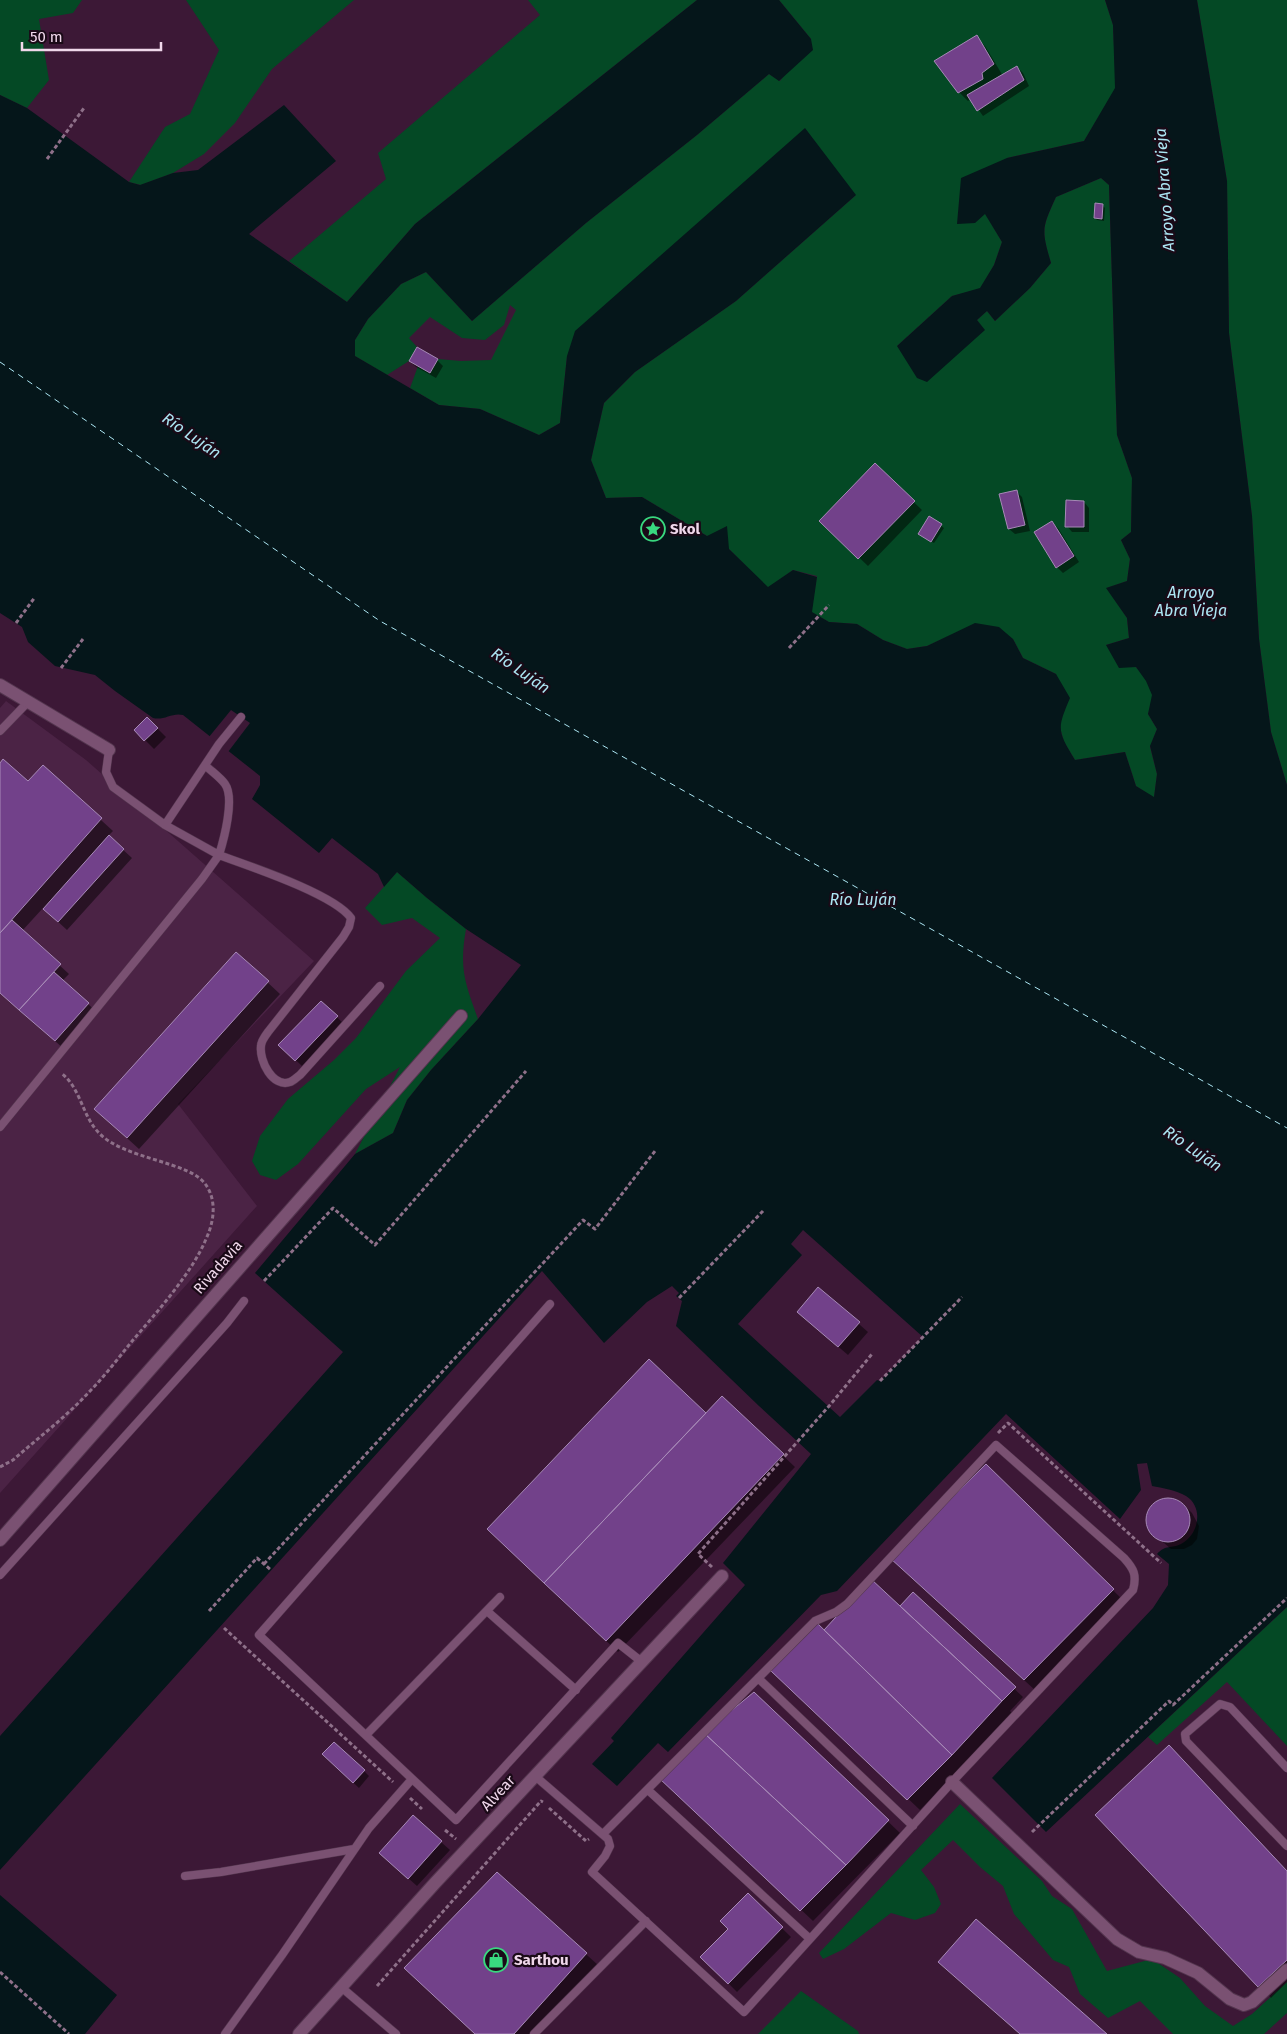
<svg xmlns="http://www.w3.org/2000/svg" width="1287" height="2034" font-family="'Fira Sans',sans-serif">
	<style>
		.built { fill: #4b2345 }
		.green { fill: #044925; fill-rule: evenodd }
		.water { fill: #05161a; fill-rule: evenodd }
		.pier { fill: #3c1836 }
		.shadow { fill: #0007 }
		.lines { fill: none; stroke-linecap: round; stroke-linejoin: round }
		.ferry { stroke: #ace6f3; stroke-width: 1; stroke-dasharray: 6 5; stroke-linecap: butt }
		.building { fill: #72418a; stroke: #a78ab7 }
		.lane-casing { stroke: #53354e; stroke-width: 9 }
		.street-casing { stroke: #53354e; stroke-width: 14 }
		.path { stroke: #8e7089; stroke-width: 3; stroke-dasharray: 4 2.5; stroke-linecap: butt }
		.lane { stroke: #7a5172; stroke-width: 8 }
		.street { stroke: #7a5172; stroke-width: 12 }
		.labels { text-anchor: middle; stroke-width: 4.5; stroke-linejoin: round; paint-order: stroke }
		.poi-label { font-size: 15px; font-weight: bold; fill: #f0d8eb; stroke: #1a0a17; text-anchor: start }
		.street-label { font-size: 15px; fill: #f0d8eb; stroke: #1a0a17 }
		.water-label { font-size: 16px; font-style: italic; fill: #ace6f3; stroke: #1a0a17 }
	</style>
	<rect width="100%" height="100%" fill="#3c1836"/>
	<path class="built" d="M6,701L86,760L314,961L178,1104L257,1206L0,1493V708Z"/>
	<path class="green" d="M0,0H82L73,13L39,19L49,80L27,108L0,95Z
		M186,0H354L272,69L235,123L204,154L173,173L141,185L129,182L165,127L190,114L219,50Z
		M528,0H697L415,224L347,302L289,261L386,179L378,153L540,15Z
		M779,0H1105L1113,25L1116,88L1084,141L1007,158L985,213L1002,242L994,265L980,289L952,296L897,346L984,330L977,320L987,311L995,321L1030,288L1051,263C1041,230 1042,228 1056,197L1101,178L1109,185L1117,435L1132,478L1131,532L1121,540L1130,559L1127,581L1107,588L1127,618L1129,638L1106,645C1123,657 1148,671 1152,694C1153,700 1150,709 1148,714L1157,729L1150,747L1157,774L1154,798L1136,786L1125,752L1075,760L1064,742L1059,724L1056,674L1023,658L1013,639L951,635L927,646L907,649L883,640L857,624L829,622L811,612L817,576L793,570L768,588L729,549L642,497L606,498L591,460L604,403L635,372L736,301L856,195L567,356L560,423L539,435L480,409L439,405L410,388L418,366L430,373L438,359L461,361L491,360L516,310L510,305L504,325L485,340L462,338L430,317L409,338L417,347L409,361L387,375L355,356V340L368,319L401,284L426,272L472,321L586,223L697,135L769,74L780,81L811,39ZM875,463L914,501L819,521ZM1017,490L1025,525L1008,529L1000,494ZM1066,501H1084V527H1066ZM930,517L942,524L931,542ZM1052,521L1074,556L1056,568L1035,532Z
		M1197,0H1287V785L1271,732L1259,639L1252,516L1229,333L1227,181Z
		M397,872L427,898L466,929C459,969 465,983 478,1019L431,1070L407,1100L393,1133L355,1154L400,1067L366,1089L298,1164L276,1180L260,1175L252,1161L260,1136L288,1099L334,1060L356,1038L406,971L440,938L412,918L382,925L365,908Z
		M1287,1607V1746L1227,1682L1157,1745L1148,1737Z
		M960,1804L1042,1881L1052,1896L1072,1909L1107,1971L1152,1959L1180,1978L1205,2006L1233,2026L1252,2014L1287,1982V2013L1264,2034H1173L1140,2001L1108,2018L1080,1994L1069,1967L1053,1960L1014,1914L1003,1886L980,1867L953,1840L921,1870L934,1887L941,1904L935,1913L915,1920L891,1913L844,1949L823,1959L819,1953Z
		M801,1991L858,2031L859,2034H758Z"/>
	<path class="water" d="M697,0H779L811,39L813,50L779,81L769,74L697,135L586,223L472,321L426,272L401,284L368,319L355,340V356L439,405L480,409L539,435L560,423L567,356L575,331L805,128L856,195L736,301L635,372L604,403L591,460L606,498L642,497L707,536L727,526L729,549L768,587L793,570L817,577L812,612L829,622L857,624L883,640L907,649L927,646L975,623L999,627L1013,639L1023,658L1056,674L1070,698C1057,729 1057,730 1075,760L1125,752L1136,786L1154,797L1157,774L1150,746L1157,729L1148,714L1152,695L1146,681L1136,667L1119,668L1106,645L1129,638L1127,618L1106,588L1127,581L1130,559L1121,540L1131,532L1132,478L1117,435L1109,185L1101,178L1056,197C1042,228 1041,229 1051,263L1030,288L995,321L987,311L977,320L985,330L927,382L917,378L897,346L952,296L980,288L994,265L1002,242L985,214L975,223L957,224L961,178L1007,158L1084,141L1115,88L1113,25L1105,0H1197L1227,181L1229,333L1252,516L1259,639L1271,732L1287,785V1607L1046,1832L992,1778L1153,1608L1168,1585L1169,1564L1157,1554C1166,1544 1171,1549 1181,1544C1199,1535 1204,1507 1186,1496C1176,1490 1162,1488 1152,1486L1147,1463L1137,1464L1141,1490L1120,1519L1006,1414L837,1591L821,1595L668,1752L658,1743L617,1786L592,1764L614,1741L611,1738L745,1585L723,1563L811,1454L759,1406L676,1326L682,1301L676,1296L679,1293L672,1286L647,1302L604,1343L542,1271L0,1870V1736L343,1352L255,1273L355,1154L393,1133L407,1100L431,1070L478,1019L521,965L466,929L427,898L397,872L384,887L378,874L332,838L319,853L252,799L260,785V776L183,715C172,712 164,721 153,718L115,691L95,675L55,666L28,642L22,627L0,613V95L27,108L129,182L140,185L173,173L198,170L284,105L336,161L249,234L347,302L415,224ZM803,1230L923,1337L880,1381L877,1380L840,1417L738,1324L802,1255L791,1244Z
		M0,1895L117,1995L85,2034H0Z"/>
	<path class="pier" d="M231,710L250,723L228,752L209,737Z"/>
	<path class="shadow" d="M976,37L985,46L1003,76L1017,67L1023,73L1029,86L983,116L971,99L968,101L959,92Z
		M1103,206L1105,208L1104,221L1097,220L1095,218Z
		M417,349L437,360L443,366L436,378L416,367L410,361Z
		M875,465L922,510L868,566L821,521Z
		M1016,491L1022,497L1030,531L1015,534L1009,529L1001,495Z
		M1084,502L1089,508V532H1072L1067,526Z
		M930,518L944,528L934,543L922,536Z
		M1052,523L1058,528L1079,562L1063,573L1057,567Z
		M147,718L166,737L154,749L135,730Z
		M0,765L28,783L43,767L113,831L108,836L132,858L67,930L43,908L22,931L69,974L62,981L97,1012L64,1049L0,992Z
		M237,954L280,994L139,1149L107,1120Z
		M321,1002L343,1023L302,1066L280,1045Z
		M818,1288L868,1332L848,1355L807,1320Z
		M722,1398L795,1467L618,1652L500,1541L706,1414Z
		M986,1466L1124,1601L1036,1691L903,1570Z
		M1161,1499L1176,1500L1183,1504L1192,1513L1199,1526L1197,1539L1192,1545L1184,1549H1171L1149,1530L1147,1514L1151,1507Z
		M913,1594L1023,1697L1010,1711L1013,1714L920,1810L785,1682L824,1632L946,1651L948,1649Z
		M754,1693L900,1833L813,1921L673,1789Z
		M323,1754L364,1771L369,1776L359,1788Z
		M1097,1815L1287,1872V1982L1271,1998Z
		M441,1842L450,1850L417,1886L389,1861Z
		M497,1874L598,1965L536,2034H476Z
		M748,1895L791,1937L737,1992L702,1957L729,1929Z"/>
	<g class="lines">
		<path class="ferry" d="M0,362L380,621L1287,1128"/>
	</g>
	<path class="building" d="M977,35L994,64L982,73L983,79L958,93L934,61Z
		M1017,66L1024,80L977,111L967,95Z
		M1095,203L1103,204L1102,219L1094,218Z
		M417,347L438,359L430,373L409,361Z
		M875,463L915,501L858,559L819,521Z
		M1017,490L1025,525L1008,529L999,494Z
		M1066,500L1084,501V527H1065Z
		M929,516L942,524L931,542L918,534Z
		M1052,521L1074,556L1056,568L1034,532Z
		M147,717L158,728L144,741L134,730Z
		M3,759L28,781L43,765L102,818L0,933V763Z
		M109,835L124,849L58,922L43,909Z
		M12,920L61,964L19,1010L0,993V933Z
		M236,952L269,981L127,1138L94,1109Z
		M54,972L89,1003L55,1041L19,1010Z
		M321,1001L338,1016L295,1061L278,1045Z
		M818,1287L860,1322L838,1347L797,1312Z
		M649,1359L706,1413L544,1583L487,1529Z
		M722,1396L784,1454L606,1641L544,1583Z
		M986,1464L1114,1589L1024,1680L890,1558Z
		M1146 1520a22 22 0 1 1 44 0a22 22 0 1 1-44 0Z
		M871,1579L1002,1701L952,1755L824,1630Z
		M913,1592L1016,1687L1002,1701L900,1606Z
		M815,1621L952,1755L907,1800L771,1671Z
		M754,1692L889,1820L846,1865L704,1733Z
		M704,1733L846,1865L800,1911L659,1778Z
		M334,1742L365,1770L353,1783L322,1754Z
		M1169,1745L1287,1871V1960L1258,1987L1095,1815Z
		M413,1815L442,1841L408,1879L379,1853Z
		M497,1872L587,1953L514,2034H475L404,1968Z
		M748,1893L783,1927L728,1984L700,1957L728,1929L720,1921Z
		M976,1919L1107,2034H1020L938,1962Z"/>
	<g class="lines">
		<g class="lane-casing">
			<path id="lane" d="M0,731L28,702
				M109,750L106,772L113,787L165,825L219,855C224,839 235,798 225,784C220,777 211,771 205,765
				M165,825L219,744L241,717
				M0,1127L202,879L219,855C249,866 334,894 351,918L349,927L343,937L268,1032C265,1036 261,1042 261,1046C259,1061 273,1088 290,1082C293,1081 297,1077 300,1075L380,986
				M550,1304L259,1635L456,1820L618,1643L642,1662
				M0,1575L227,1323L244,1301
				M487,1611L576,1690
				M758,1678L913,1826
				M366,1735L500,1597
				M1287,1768L1230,1707L1220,1704L1185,1734L1186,1741L1287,1846
				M535,1776L608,1839L610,1846L605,1856L592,1872L744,2012L952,1782L1133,1590C1137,1575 1134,1569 1124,1558L996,1445L847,1604L836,1612L815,1621L603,1834
				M648,1790L810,1939
				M185,1876L221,1872L354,1849
				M341,1987L396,2034
				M225,2034L282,1955L369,1828L412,1779
				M534,2034L646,1921"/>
		</g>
		<g class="street-casing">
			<path id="street" d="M0,685L109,750
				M0,1540L461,1016
				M952,1782L1117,1939L1139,1952L1165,1958L1198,1973L1230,1999L1244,2005L1252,2002L1287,1970
				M299,2034L435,1883L722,1576"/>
		</g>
		<path class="path" d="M47,159L84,108
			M16,623L35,597
			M789,648L829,605
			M61,668L83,639
			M264,1281L333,1208L375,1245L526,1071
			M679,1298L763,1211
			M880,1381L962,1297
			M998,1433L1008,1423L1161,1563
			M0,1467L13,1460C38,1438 66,1417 89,1392C105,1376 119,1357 133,1340C157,1312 192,1273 206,1239C214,1222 217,1201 206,1185C190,1161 125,1160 99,1133C82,1116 81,1088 61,1073
			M264,1564L583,1220L595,1229L655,1151
			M712,1567L698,1554L830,1405L872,1354
			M209,1611L257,1558L271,1570
			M224,1628L393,1782
			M410,1798L422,1809
			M549,1808L586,1841L589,1839
			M445,1830L456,1839
			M1032,1832L1169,1701L1173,1705L1287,1598
			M0,1972L69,2034
			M377,1986L541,1801L543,1802"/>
		<use href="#lane" class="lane"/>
		<use href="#street" class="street"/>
	</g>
	<defs>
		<g id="sight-ring" transform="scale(1.25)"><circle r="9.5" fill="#1a0a17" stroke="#39d87f" stroke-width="1.5"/><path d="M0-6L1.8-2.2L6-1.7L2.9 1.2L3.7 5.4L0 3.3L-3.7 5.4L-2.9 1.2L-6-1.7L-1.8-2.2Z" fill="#39d87f"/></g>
		<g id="shop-ring" transform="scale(1.25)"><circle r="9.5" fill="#1a0a17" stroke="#39d87f" stroke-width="1.5"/><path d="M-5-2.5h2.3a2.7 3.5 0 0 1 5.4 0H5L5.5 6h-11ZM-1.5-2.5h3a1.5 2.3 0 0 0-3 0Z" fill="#39d87f"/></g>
	</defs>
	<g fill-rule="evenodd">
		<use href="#sight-ring" x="653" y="529"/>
		<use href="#shop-ring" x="496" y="1960"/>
	</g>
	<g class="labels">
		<g class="poi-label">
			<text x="670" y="534">Skol</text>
			<text x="514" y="1965">Sarthou</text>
		</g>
		<g class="street-label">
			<text transform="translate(218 1267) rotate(-49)" y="5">Rivadavia</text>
			<text transform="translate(498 1793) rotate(-47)" y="5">Alvear</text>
		</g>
		<g class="water-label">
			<text transform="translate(1164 190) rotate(-94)" y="6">Arroyo Abra Vieja</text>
			<text transform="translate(192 435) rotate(35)" y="6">Río Luján</text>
			<text x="1191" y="598">Arroyo<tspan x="1191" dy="18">Abra Vieja</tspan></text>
			<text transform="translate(521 670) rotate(35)" y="6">Río Luján</text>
			<text x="863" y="905">Río Luján</text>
			<text transform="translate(1193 1148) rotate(35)" y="6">Río Luján</text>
		</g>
	</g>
	<path d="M22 42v8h139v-8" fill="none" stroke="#f0d8eb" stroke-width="2.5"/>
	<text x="30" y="42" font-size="15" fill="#f0d8eb" stroke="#1a0a17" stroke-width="4" paint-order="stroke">50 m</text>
</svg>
